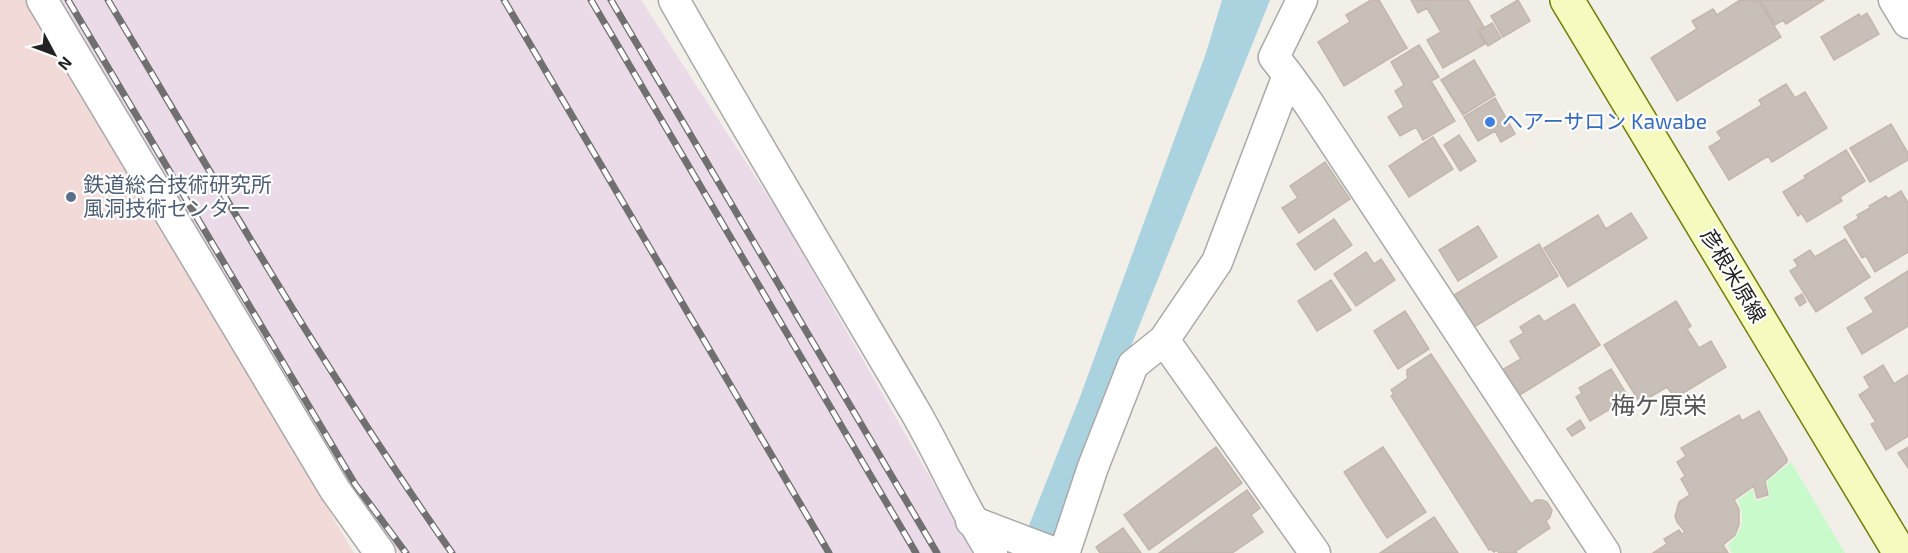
<svg xmlns="http://www.w3.org/2000/svg" width="1908" height="553" font-family="'Exo 2','Noto Sans JP',sans-serif">
	<style>
		.commercial { fill: #f2dad9 }
		.industrial { fill: #ebdbe8 }
		.park { fill: #c8facc }
		.water { fill: #aad3df }
		.building { fill: #c7bfb8; stroke: #c4b6ab; stroke-width: 1.5 }
		.lines { fill: none; stroke-linecap: round; stroke-linejoin: round }
		.minor-casing { stroke: #a9a9a9; stroke-width: 33 }
		.secondary-casing { stroke: #707d05; stroke-width: 36 }
		.minor { stroke: #fff; stroke-width: 30 }
		.secondary { stroke: #f7fabf; stroke-width: 33 }
		.rail-casing { stroke: #707070; stroke-width: 7 }
		.rail { stroke: #fff; stroke-width: 4.5; stroke-dasharray: 14; stroke-linecap: butt }
		.shop-dot { fill: #3f7fe0; stroke: #fff; stroke-width: 2 }
		.service-dot { fill: #5c6f8a; stroke: #fff; stroke-width: 2 }
		.labels { text-anchor: middle; stroke-width: 4.5; stroke-linejoin: round; paint-order: stroke }
		.shop-label { font-size: 21px; fill: #366cbe; stroke: #fff; text-anchor: start }
		.service-label { font-size: 21px; fill: #4e5e75; stroke: #fff; text-anchor: start }
		.street-label { font-size: 21px; fill: #222; stroke: #fff }
		.quarter-label { font-size: 24px; fill: #555; stroke: #fff }
	</style>
	<rect width="100%" height="100%" fill="#f2efe9"/>
	<path class="commercial" d="M0,0H26L354,553H0Z"/>
	<path class="industrial" d="M59,0H641L784,221L973,553H399L349,481L233,300Z"/>
	<path class="park" d="M1791,462L1845,553H1732L1728,545C1743,532 1746,519 1738,500L1753,489L1755,501L1770,497L1767,481Z"/>
	<path class="water" d="M1222,0H1270L1048,553H1018L1080,397L1206,53Z"/>
	<path class="building" d="M1371,0H1379L1407,48L1344,86L1318,42L1350,22L1346,15Z
		M1411,0H1468L1484,27L1478,31L1485,44L1443,68L1427,40L1441,32L1427,8L1418,13Z
		M1518,0L1530,21L1503,37L1491,16Z
		M1740,0H1758L1781,37L1677,101L1651,58L1697,29L1692,21L1713,9L1717,15Z
		M1760,0H1824L1786,24L1783,20L1775,25Z
		M1867,13L1879,34L1834,60L1821,37L1859,14L1861,17Z
		M1492,23L1501,38L1488,46L1479,31Z
		M1419,45L1439,77L1431,81L1455,121L1423,140L1416,127L1400,136L1388,117L1404,107L1395,91L1404,85L1391,62Z
		M1474,60L1495,95L1463,115L1441,80Z
		M1786,84L1795,98L1805,92L1827,128L1772,162L1768,156L1729,180L1709,147L1722,139L1717,132L1762,105L1759,100Z
		M1495,98L1515,134L1501,142L1495,131L1478,141L1464,117Z
		M1891,124L1908,153V160L1870,182L1850,148Z
		M1459,135L1476,161L1460,171L1444,145Z
		M1433,137L1453,169L1409,197L1389,166Z
		M1846,150L1865,181L1840,197L1842,201L1807,222L1801,213L1798,216L1783,192L1806,178L1804,176Z
		M1325,162L1350,199L1299,233L1282,208L1298,198L1290,186Z
		M1901,191L1908,203V252L1875,272L1866,256L1862,258L1844,227L1859,218L1857,215L1870,208L1869,206L1886,196L1888,199Z
		M1631,213L1647,238L1568,287L1544,248L1598,215L1606,229Z
		M1334,219L1352,245L1315,270L1297,244Z
		M1478,226L1497,257L1458,281L1439,250Z
		M1845,239L1870,277L1816,312L1790,271L1798,266L1794,260L1810,250L1815,257Z
		M1539,244L1558,276L1474,327L1454,295Z
		M1366,252L1374,264L1381,259L1395,280L1356,306L1334,274Z
		M1908,271V326L1862,354L1847,328L1874,312L1865,298Z
		M1331,280L1351,310L1317,331L1298,301Z
		M1802,294L1806,302L1800,306L1795,298Z
		M1676,301L1691,326L1687,329L1699,348L1711,341L1726,367L1675,398L1667,387L1640,403L1604,345Z
		M1574,304L1600,345L1518,396L1502,370L1521,359L1510,341L1524,333L1520,327L1539,315L1544,322Z
		M1405,311L1429,349L1398,369L1374,331Z
		M1431,354L1531,504L1536,500H1542L1547,502L1552,510L1550,517L1546,521L1550,528L1516,551L1517,553H1499L1497,550L1494,552L1491,549L1489,550L1391,396L1394,394L1391,390L1408,378L1407,375V370Z
		M1883,365L1894,384L1908,375V436L1886,450L1871,424L1876,422L1859,395L1870,388L1864,377Z
		M1611,369L1629,398L1590,421L1576,397L1582,393L1579,388Z
		M1759,411L1787,459V462L1765,481L1768,495L1757,498L1754,486L1734,500L1739,509V525L1735,535L1723,545L1728,553H1653L1667,544L1664,539L1679,530L1682,534L1685,532L1677,522L1675,516L1679,502L1690,495L1681,479L1685,476L1677,462L1686,456L1681,448L1739,415L1742,421Z
		M1580,420L1585,428L1572,436L1567,429Z
		M1216,447L1242,483L1149,550L1124,515Z
		M1383,447L1426,512L1387,538L1344,472Z
		M1908,447V468L1898,453Z
		M1247,490L1260,508L1251,515L1263,532L1232,553H1159Z
		M1434,517L1458,553H1380Z
		M1123,528L1141,553H1100L1096,547Z"/>
	<g class="lines">
		<g class="minor-casing">
			<path id="minor" d="M42,0L335,490L380,553
				M674,0C753,139 835,275 916,413C943,460 963,508 992,553
				M1894,0L1908,23
				M1288,75L1309,104L1605,553
				M1164,340L1315,553
				M971,521L1055,553
				M1062,553L1066,548L1093,467L1133,365L1164,340L1217,262L1288,75L1274,57L1302,0"/>
		</g>
		<g class="secondary-casing">
			<path id="secondary" d="M1567,0L1900,553"/>
		</g>
		<use href="#minor" class="minor"/>
		<use href="#secondary" class="secondary"/>
		<g class="rail-casing">
			<path id="rail" d="M68,0L355,484L406,553
				M108,0C219,186 327,375 452,553
				M504,0L829,553
				M591,0L916,553
				M611,0L937,553"/>
		</g>
		<use href="#rail" class="rail"/>
	</g>
	<circle class="shop-dot" cx="1490" cy="122" r="6"/>
	<circle class="service-dot" cx="71" cy="197" r="6"/>
	<g class="labels">
		<g class="shop-label">
			<text x="1502" y="129">ヘアーサロン Kawabe</text>
		</g>
		<g class="service-label">
			<text x="83" y="192">鉄道総合技術研究所<tspan x="83" dy="24">風洞技術センター</tspan></text>
		</g>
		<g class="street-label">
			<text transform="translate(1733 276) rotate(59)" y="7">彦根米原線</text>
		</g>
		<g class="quarter-label">
			<text x="1659" y="414">梅ケ原栄</text>
		</g>
	</g>
	<g transform="translate(54 54) rotate(131)" stroke="#ffffff" stroke-width="4.5" paint-order="stroke">
	<path d="M0-4.5L10 22L0 15L-10 22Z" fill="#222222"/>
	<text y="-9" font-size="16" font-weight="bold" text-anchor="middle" fill="#222222">N</text>
	</g>
</svg>
